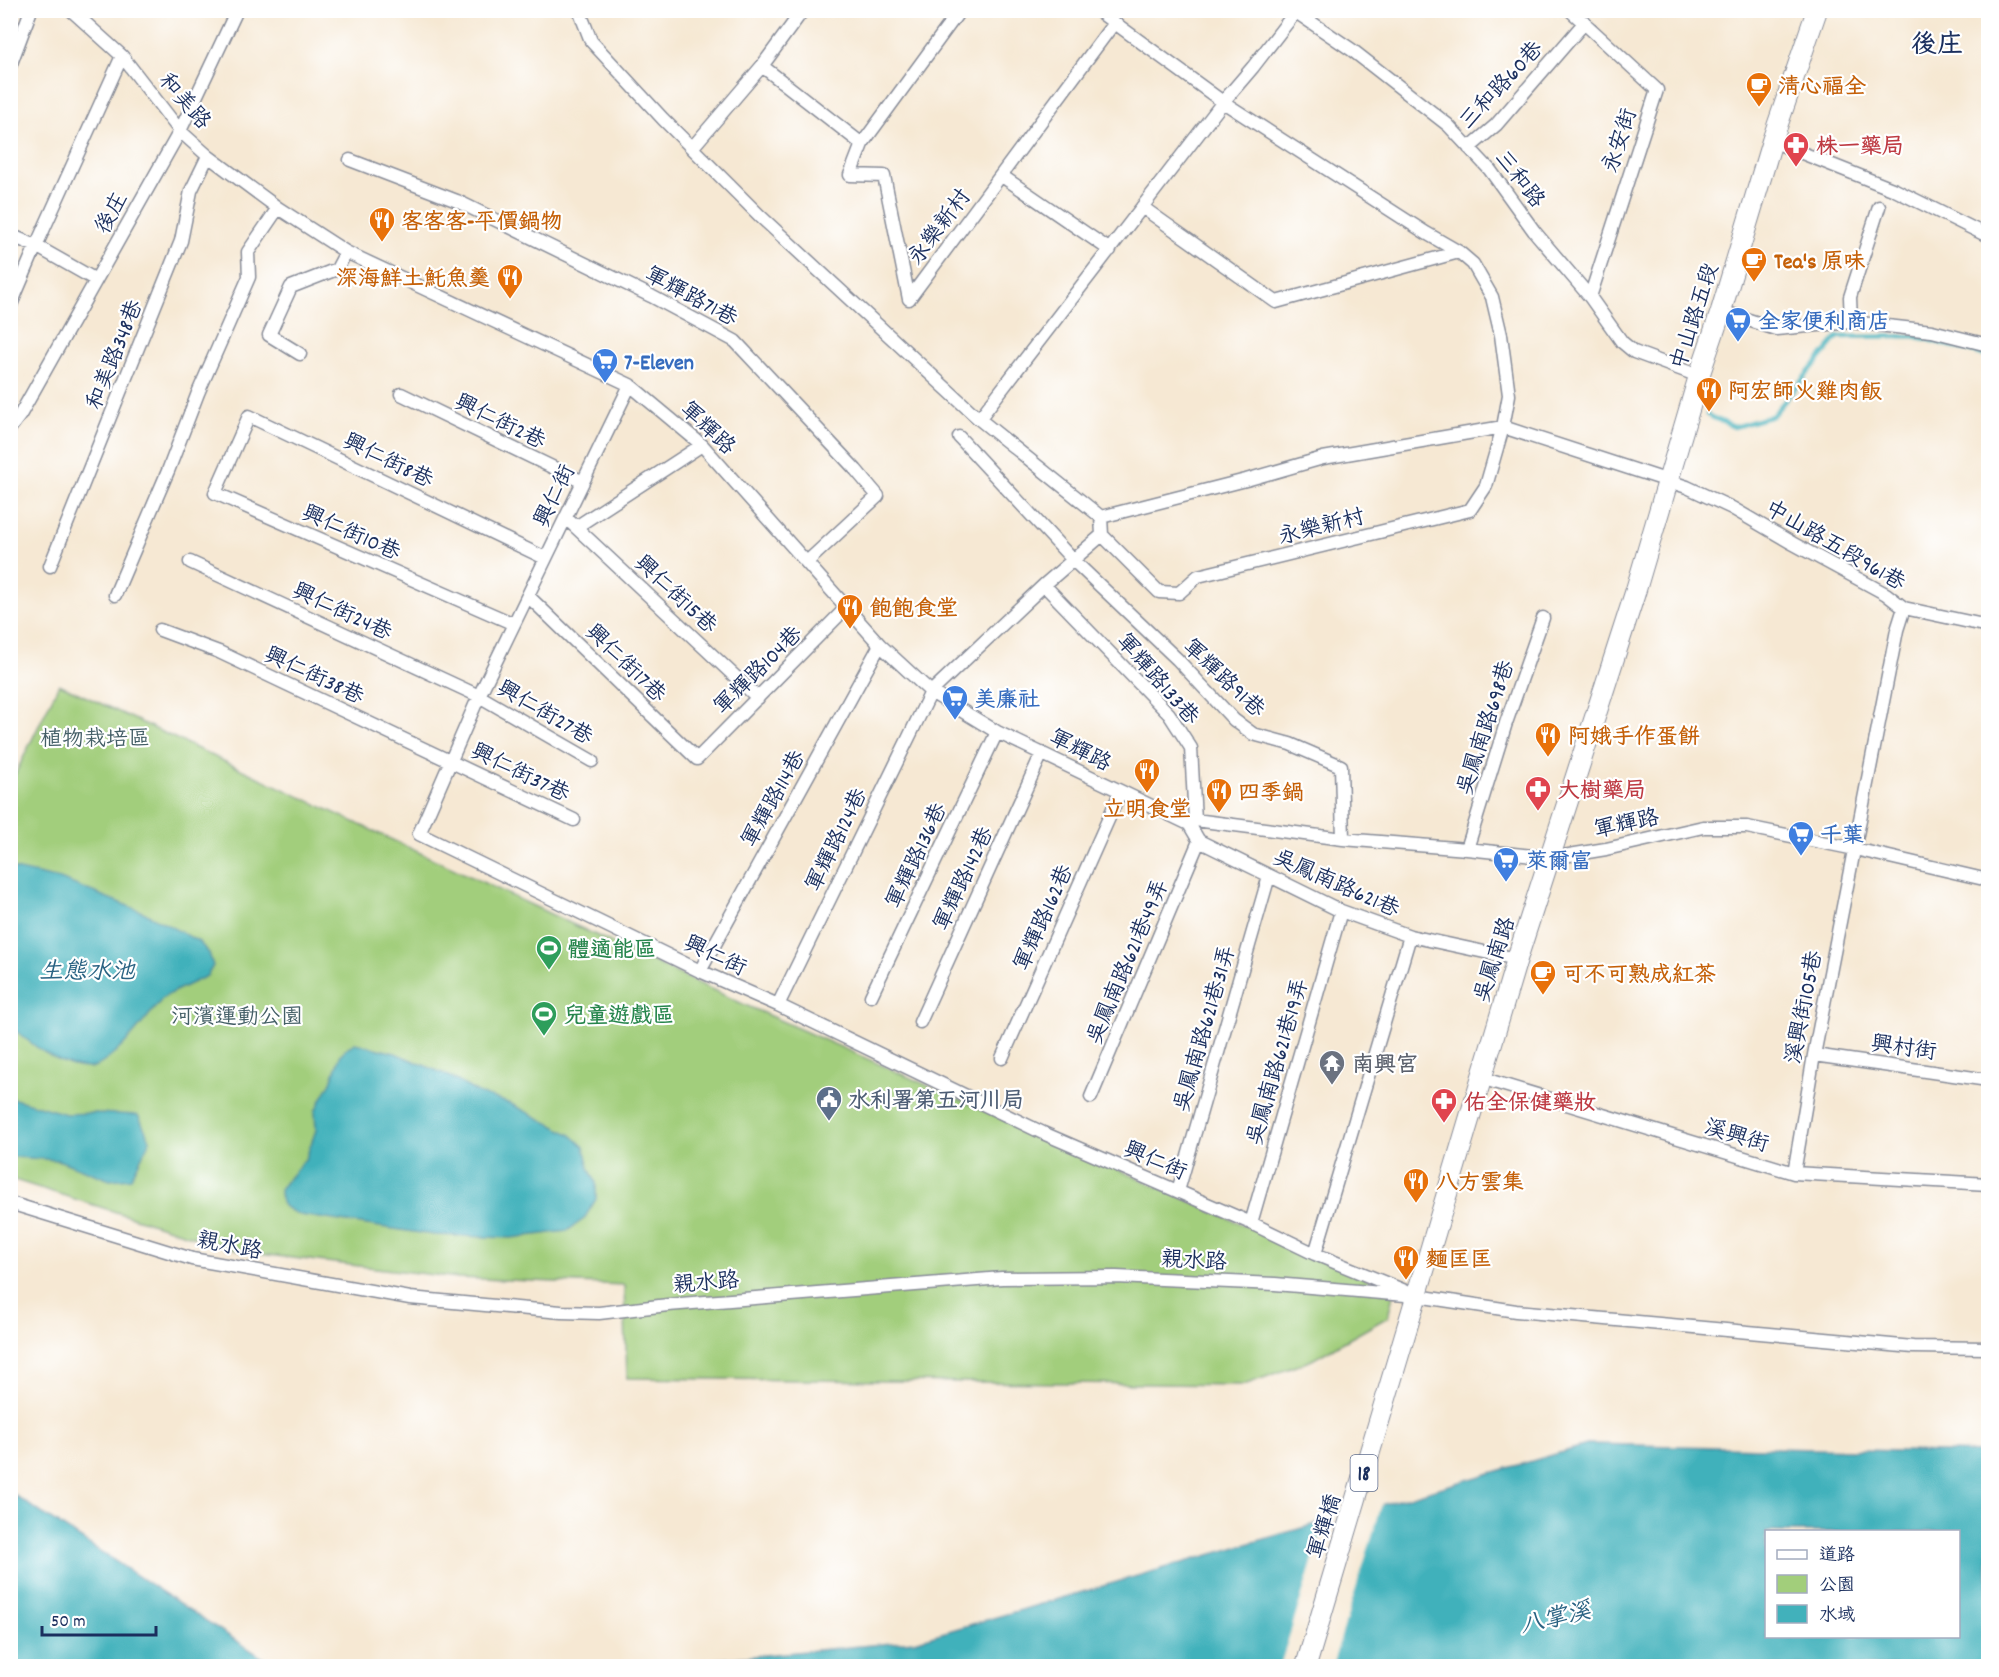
<svg xmlns="http://www.w3.org/2000/svg" width="1999" height="1677" font-family="Dekko,'LXGW WenKai TC',sans-serif">
	<style>
		.green { fill: #a2ce7b; stroke: #5e7e6c; stroke-width: 1.5 }
		.water { fill: #41b1bb; stroke: #2e708c; stroke-width: 1.5; fill-rule: evenodd }
		.pier { fill: #f6e8d3 }
		.lines { fill: none; stroke-linecap: round; stroke-linejoin: round }
		.stream { stroke: #41b1bb; stroke-width: 4.5 }
		.minor-casing { stroke: #888c98; stroke-width: 15 }
		.primary-casing { stroke: #888c98; stroke-width: 22 }
		.minor { stroke: #fff; stroke-width: 12 }
		.primary { stroke: #fff; stroke-width: 20 }
		.labels { text-anchor: middle; stroke-width: 4.5; stroke-linejoin: round; paint-order: stroke }
		.shield { fill: #fff; stroke: #5f6d8e; stroke-width: 1.5 }
		.shield-label { font-size: 21px; font-weight: bold; fill: #1b2f5e }
		.street-label { font-size: 22px; fill: #1b2f5e; stroke: #fff }
		.food-label { font-size: 22px; font-weight: bold; fill: #c56008; stroke: #fff; text-anchor: start }
		.health-label { font-size: 22px; font-weight: bold; fill: #be3a42; stroke: #fff; text-anchor: start }
		.shop-label { font-size: 22px; font-weight: bold; fill: #366cbe; stroke: #fff; text-anchor: start }
		.park-label { font-size: 22px; fill: #445f67; stroke: #fff }
		.leisure-label { font-size: 22px; font-weight: bold; fill: #27864d; stroke: #fff; text-anchor: start }
		.worship-label { font-size: 22px; font-weight: bold; fill: #5b616d; stroke: #fff; text-anchor: start }
		.service-label { font-size: 22px; font-weight: bold; fill: #4e5e75; stroke: #fff; text-anchor: start }
		.water-label { font-size: 24px; font-style: italic; fill: #2a6383; stroke: #fff }
		.quarter-label { font-size: 26px; font-weight: bold; fill: #1b2f5e; stroke: #fff }
	</style>
	<rect width="100%" height="100%" fill="#fff"/>
	<filter id="ink" filterUnits="userSpaceOnUse"><feTurbulence type="fractalNoise" baseFrequency=".0167" numOctaves="2"/><feDisplacementMap in="SourceGraphic" scale="12" xChannelSelector="R" yChannelSelector="G"/><feConvolveMatrix kernelMatrix="1 2 1 2 8 2 1 2 1" color-interpolation-filters="sRGB"/></filter>
	<filter id="wash" filterUnits="userSpaceOnUse"><feTurbulence type="fractalNoise" baseFrequency=".008" numOctaves="4" result="noise"/><feDisplacementMap in="SourceGraphic" scale="24" xChannelSelector="R" yChannelSelector="G"/><feGaussianBlur stdDeviation="1.35" result="paint"/><feColorMatrix in="noise" values="0 0 0 0 0 0 0 0 0 0 0 0 0 0 0 0 0 1.4 0 .05"/><feComposite in="paint" operator="in"/></filter>
	<g filter="url(#wash)">
		<rect width="100%" height="100%" fill="#f6e8d3"/>
		<path class="green" d="M59,684L743,1004L1394,1291L1388,1317L1312,1360L1244,1385L627,1378L624,1285L459,1278L243,1252L11,1179V783Z"/>
		<path class="water" d="M10,868L60,879L143,912L198,941L209,953L213,966L207,976L171,993L162,999C148,1016 110,1068 88,1068C59,1068 32,1044 11,1027Z
			M355,1043L395,1053L447,1075L478,1093L511,1104L570,1134L584,1147L589,1168L596,1183V1199L584,1219L567,1231L511,1238L434,1235L300,1215C285,1208 280,1207 280,1189L306,1158L316,1130L315,1111L331,1082L341,1054L348,1047Z
			M11,1098L66,1114L95,1113L138,1115L150,1140L131,1178L110,1180L58,1160L13,1157L10,1156Z
			M1590,1444L1988,1453V1666H647L914,1641ZM1766,1532H1958V1636H1766Z
			M11,1493L275,1666H11Z"/>
		<path class="pier" d="M1383,1501L1332,1666H1280L1326,1518Z"/>
		<g class="lines">
			<path class="stream" d="M1707,415L1734,427L1772,416L1838,337L1914,336L1988,356"/>
		</g>
	</g>
	<g filter="url(#ink)">
		<g class="lines">
			<g class="minor-casing">
				<path id="minor" d="M71,10L122,56L180,131L208,156L278,208L346,252L630,385L702,445L880,645L931,692L997,732L1189,824L1195,820L1343,839L1467,849L1551,858L1606,849L1703,827H1747L1855,849L1988,880
					M579,10L591,41L663,119L760,216L979,419L1101,517L1102,535L1159,592L1179,593L1198,576L1470,510L1486,486L1503,427L1509,395L1501,335L1492,297L1473,264L1459,252L1426,233L1223,102L1097,10
					M1570,10L1657,90L1590,297
					M1296,12L1352,50L1448,125L1490,170L1534,231L1590,297L1622,342L1634,352L1699,376
					M10,66L31,10
					M762,66L862,144L850,175L884,176L909,299L1114,23
					M1772,141L1895,190L1988,236
					M862,144L960,10
					M692,148L762,66L803,10
					M1469,148L1496,125L1585,22
					M350,160L457,201L651,296L735,341L856,470L878,496L807,562
					M1002,176L1110,250
					M1142,207L1276,302L1459,252
					M10,235L36,246L96,280
					M10,307L36,246L122,56
					M1721,311L1776,329L1851,322L1932,331L1988,345
					M1851,322L1850,297L1879,207
					M300,354L269,335L291,287L337,269L346,252
					M630,385L479,696L419,834L700,971L778,1005L1043,1133L1251,1223L1315,1254L1405,1291
					M401,394L583,482
					M979,419L1223,102L1253,67L1297,10
					M10,428L20,415L180,131L237,10
					M959,437L1073,560L1177,659L1234,720L1253,734L1290,744L1341,766L1343,839
					M1101,517L1246,480L1323,458L1503,427L1687,487L1732,508L1792,543L1886,594L1904,608L1988,626
					M566,518L758,698
					M576,527L702,445
					M190,562L479,696L592,761
					M50,566L181,241L191,191L208,156
					M1044,585L1169,714L1191,748L1195,820
					M115,595L168,471L198,393L249,277L248,252L278,208
					M528,596L697,759L846,608
					M514,624L215,493L249,416L545,558
					M160,630L219,652L574,820
					M1189,824L1199,841L1341,911L1410,936L1517,959
					M1467,849L1506,723L1543,618
					M700,971L880,645
					M871,996L997,732
					M778,1005L931,692L1044,585L1102,535
					M920,1022L1042,753
					M1814,1055L1988,1080
					M1002,1058L1120,793
					M1481,1078L1794,1173L1988,1184
					M1091,1097L1199,841
					M1794,1173L1814,1055L1897,630L1904,608
					M1178,1191L1269,876
					M10,1203L192,1259L410,1298L561,1312L599,1313L668,1305L1002,1278L1116,1277L1275,1284L1417,1296L1516,1311L1913,1347L1988,1348
					M1251,1223L1341,911
					M1315,1254L1410,936"/>
			</g>
			<g class="primary-casing">
				<path id="primary" d="M1306,1666L1517,959L1635,593L1699,376L1721,311L1772,141L1817,10"/>
			</g>
			<use href="#minor" class="minor"/>
			<use href="#primary" class="primary"/>
		</g>
	</g>
	<defs>
		<g id="cafe-pin" transform="scale(1.35)"><path d="M0 17L-7.5 6A9.5 9.5 0 1 1 7.5 6Z" fill="#e8710a" stroke="#fff"/><path d="M-5.5-4.5H6V0H3Q3 3.5 0 3.5H-2.5Q-5.5 3.5-5.5 0ZM3-3.2v2h1.7v-2ZM-6 4.5H4V6H-6Z" fill="#fff"/></g>
		<g id="pharmacy-pin" transform="scale(1.35)"><path d="M0 17L-7.5 6A9.5 9.5 0 1 1 7.5 6Z" fill="#e0444e" stroke="#fff"/><path d="M-2-6h4v4h4v4h-4v4h-4v-4h-4v-4h4Z" fill="#fff"/></g>
		<g id="restaurant-pin" transform="scale(1.35)"><path d="M0 17L-7.5 6A9.5 9.5 0 1 1 7.5 6Z" fill="#e8710a" stroke="#fff"/><path d="M-5-6h1v4h1v-4h1v4h1v-4h1v5L-1.5 .5V6h-2V.5L-5-1ZM5-6V6H3V1.5H1.5Q1.5-4 5-6Z" fill="#fff"/></g>
		<g id="supermarket-pin" transform="scale(1.35)"><path d="M0 17L-7.5 6A9.5 9.5 0 1 1 7.5 6Z" fill="#3f7fe0" stroke="#fff"/><path d="M-6-5.5h2.5l.6 2H6L4.5 2H-2.5L-4.4-4H-6ZM-1.5 3.2a1.3 1.3 0 1 0 .1 0ZM3 3.2a1.3 1.3 0 1 0 .1 0Z" fill="#fff"/></g>
		<g id="stadium-pin" transform="scale(1.35)"><path d="M0 17L-7.5 6A9.5 9.5 0 1 1 7.5 6Z" fill="#2e9e5b" stroke="#fff"/><path d="M0-5a6.5 5 0 1 0 0 10a6.5 5 0 1 0 0-10ZM-3.5-1.8h7v3.6h-7Z" fill="#fff"/></g>
		<g id="temple-pin" transform="scale(1.35)"><path d="M0 17L-7.5 6A9.5 9.5 0 1 1 7.5 6Z" fill="#6b7280" stroke="#fff"/><path d="M0-6L5-2H3V0L6.5 2.5H4V6H1.5V3h-3V6H-4V2.5H-6.5L-3 0V-2H-5Z" fill="#fff"/></g>
		<g id="civic-pin" transform="scale(1.35)"><path d="M0 17L-7.5 6A9.5 9.5 0 1 1 7.5 6Z" fill="#5c6f8a" stroke="#fff"/><path d="M-.6-6.5H3V-4.5H.6V-3L4-1V1h2V6H-6V1h2V-1L-.6-3ZM-1.2 2.5V6h2.4V2.5Z" fill="#fff"/></g>
	</defs>
	<g fill-rule="evenodd">
		<use href="#cafe-pin" x="1759" y="85"/>
		<use href="#pharmacy-pin" x="1796" y="145"/>
		<use href="#restaurant-pin" x="382" y="220"/>
		<use href="#cafe-pin" x="1754" y="260"/>
		<use href="#restaurant-pin" x="510" y="277"/>
		<use href="#supermarket-pin" x="1738" y="320"/>
		<use href="#supermarket-pin" x="605" y="361"/>
		<use href="#restaurant-pin" x="1709" y="390"/>
		<use href="#restaurant-pin" x="850" y="607"/>
		<use href="#supermarket-pin" x="955" y="698"/>
		<use href="#restaurant-pin" x="1548" y="735"/>
		<use href="#restaurant-pin" x="1147" y="771"/>
		<use href="#pharmacy-pin" x="1538" y="789"/>
		<use href="#restaurant-pin" x="1219" y="791"/>
		<use href="#supermarket-pin" x="1801" y="834"/>
		<use href="#supermarket-pin" x="1506" y="860"/>
		<use href="#stadium-pin" x="549" y="948"/>
		<use href="#cafe-pin" x="1543" y="973"/>
		<use href="#stadium-pin" x="544" y="1014"/>
		<use href="#temple-pin" x="1332" y="1063"/>
		<use href="#civic-pin" x="829" y="1099"/>
		<use href="#pharmacy-pin" x="1444" y="1101"/>
		<use href="#restaurant-pin" x="1416" y="1181"/>
		<use href="#restaurant-pin" x="1406" y="1258"/>
	</g>
	<g class="labels">
		<rect class="shield" x="1350.5" y="1455" width="27" height="36" rx="4.5"/>
		<g class="shield-label">
			<text x="1364" y="1480">18</text>
		</g>
		<g class="street-label">
			<text transform="translate(1500 84) rotate(-47)" y="8">三和路60巷</text>
			<text transform="translate(186 100) rotate(49)" y="8">和美路</text>
			<text transform="translate(1618 140) rotate(-72)" y="8">永安街</text>
			<text transform="translate(1521 178) rotate(52)" y="8">三和路</text>
			<text transform="translate(110 212) rotate(-61)" y="8">後庄</text>
			<text transform="translate(938 226) rotate(-53)" y="8">永樂新村</text>
			<text transform="translate(692 295) rotate(28)" y="8">軍輝路71巷</text>
			<text transform="translate(1693 316) rotate(-72)" y="8">中山路五段</text>
			<text transform="translate(113 354) rotate(-68)" y="8">和美路348巷</text>
			<text transform="translate(501 420) rotate(26)" y="8">興仁街2巷</text>
			<text transform="translate(709 427) rotate(43)" y="8">軍輝路</text>
			<text transform="translate(389 459) rotate(26)" y="8">興仁街8巷</text>
			<text transform="translate(553 495) rotate(-64)" y="8">興仁街</text>
			<text transform="translate(1321 525) rotate(-14)" y="8">永樂新村</text>
			<text transform="translate(352 531) rotate(24)" y="8">興仁街10巷</text>
			<text transform="translate(1836 544) rotate(30)" y="8">中山路五段961巷</text>
			<text transform="translate(677 593) rotate(43)" y="8">興仁街15巷</text>
			<text transform="translate(343 610) rotate(25)" y="8">興仁街24巷</text>
			<text transform="translate(627 662) rotate(44)" y="8">興仁街17巷</text>
			<text transform="translate(757 669) rotate(-45)" y="8">軍輝路104巷</text>
			<text transform="translate(315 674) rotate(25)" y="8">興仁街38巷</text>
			<text transform="translate(1225 677) rotate(43)" y="8">軍輝路91巷</text>
			<text transform="translate(1159 678) rotate(49)" y="8">軍輝路133巷</text>
			<text transform="translate(546 711) rotate(30)" y="8">興仁街27巷</text>
			<text transform="translate(1484 727) rotate(-72)" y="8">吳鳳南路698巷</text>
			<text transform="translate(1081 749) rotate(27)" y="8">軍輝路</text>
			<text transform="translate(521 771) rotate(26)" y="8">興仁街37巷</text>
			<text transform="translate(772 798) rotate(-61)" y="8">軍輝路114巷</text>
			<text transform="translate(1626 822) rotate(-12)" y="8">軍輝路</text>
			<text transform="translate(835 839) rotate(-64)" y="8">軍輝路124巷</text>
			<text transform="translate(915 855) rotate(-65)" y="8">軍輝路136巷</text>
			<text transform="translate(962 878) rotate(-65)" y="8">軍輝路142巷</text>
			<text transform="translate(1337 882) rotate(24)" y="8">吳鳳南路621巷</text>
			<text transform="translate(1042 917) rotate(-66)" y="8">軍輝路162巷</text>
			<text transform="translate(716 954) rotate(25)" y="8">興仁街</text>
			<text transform="translate(1493 959) rotate(-72)" y="8">吳鳳南路</text>
			<text transform="translate(1126 961) rotate(-67)" y="8">吳鳳南路621巷49弄</text>
			<text transform="translate(1802 1007) rotate(-79)" y="8">溪興街105巷</text>
			<text transform="translate(1203 1028) rotate(-74)" y="8">吳鳳南路621巷31弄</text>
			<text transform="translate(1904 1046) rotate(8)" y="8">興村街</text>
			<text transform="translate(1276 1061) rotate(-74)" y="8">吳鳳南路621巷19弄</text>
			<text transform="translate(1737 1134) rotate(17)" y="8">溪興街</text>
			<text transform="translate(1156 1159) rotate(23)" y="8">興仁街</text>
			<text transform="translate(230 1244) rotate(11)" y="8">親水路</text>
			<text transform="translate(1194 1259) rotate(3)" y="8">親水路</text>
			<text transform="translate(706 1281) rotate(-5)" y="8">親水路</text>
			<text transform="translate(1323 1526) rotate(-73)" y="8">軍輝橋</text>
		</g>
		<g class="food-label">
			<text x="1778" y="93">清心福全</text>
			<text x="401" y="228">客客客-平價鍋物</text>
			<text x="1774" y="268">Tea's 原味</text>
			<text x="490" y="285" text-anchor="end">深海鮮土魠魚羹</text>
			<text x="1728" y="398">阿宏師火雞肉飯</text>
			<text x="870" y="615">飽飽食堂</text>
			<text x="1568" y="743">阿娥手作蛋餅</text>
			<text x="1238" y="799">四季鍋</text>
			<text x="1147" y="816" text-anchor="middle">立明食堂</text>
			<text x="1562" y="981">可不可熟成紅茶</text>
			<text x="1436" y="1189">八方雲集</text>
			<text x="1426" y="1266">麵匡匡</text>
		</g>
		<g class="health-label">
			<text x="1816" y="153">株一藥局</text>
			<text x="1558" y="797">大樹藥局</text>
			<text x="1464" y="1109">佑全保健藥妝</text>
		</g>
		<g class="shop-label">
			<text x="1758" y="328">全家便利商店</text>
			<text x="624" y="369">7-Eleven</text>
			<text x="974" y="706">美廉社</text>
			<text x="1820" y="842">千葉</text>
			<text x="1526" y="868">萊爾富</text>
		</g>
		<g class="park-label">
			<text x="95" y="745">植物栽培區</text>
			<text x="237" y="1023">河濱運動公園</text>
		</g>
		<g class="leisure-label">
			<text x="568" y="956">體適能區</text>
			<text x="564" y="1022">兒童遊戲區</text>
		</g>
		<g class="worship-label">
			<text x="1352" y="1071">南興宮</text>
		</g>
		<g class="service-label">
			<text x="848" y="1107">水利署第五河川局</text>
		</g>
		<g class="water-label">
			<text x="87" y="978">生態水池</text>
			<text transform="translate(1555 1617) rotate(-13)" y="8">八掌溪</text>
		</g>
		<g class="quarter-label">
			<text x="1937" y="52">後庄</text>
		</g>
	</g>
	<rect width="1999" height="1677" fill="none" stroke="#fff" stroke-width="36"/>
	<rect x="1765" y="1530" width="195" height="108" fill="#ffffff" stroke="#a4acbf" stroke-width="1.5"/>
	<rect x="1777" y="1550" width="30" height="9" fill="#ffffff" stroke="#a4acbf" stroke-width="1.5"/>
	<text x="1819" y="1560" font-size="18" fill="#1b2f5e">道路</text>
	<rect x="1777" y="1575" width="30" height="18" fill="#a2ce7b" stroke="#a4acbf" stroke-width="1.5"/>
	<text x="1819" y="1590" font-size="18" fill="#1b2f5e">公園</text>
	<rect x="1777" y="1605" width="30" height="18" fill="#41b1bb" stroke="#a4acbf" stroke-width="1.5"/>
	<text x="1819" y="1620" font-size="18" fill="#1b2f5e">水域</text>
	<path d="M42 1626v9h114v-9" fill="none" stroke="#1b2f5e" stroke-width="3"/>
	<text x="51" y="1626" font-size="18" fill="#1b2f5e" stroke="#ffffff" stroke-width="4.5" paint-order="stroke">50 m</text>
</svg>
